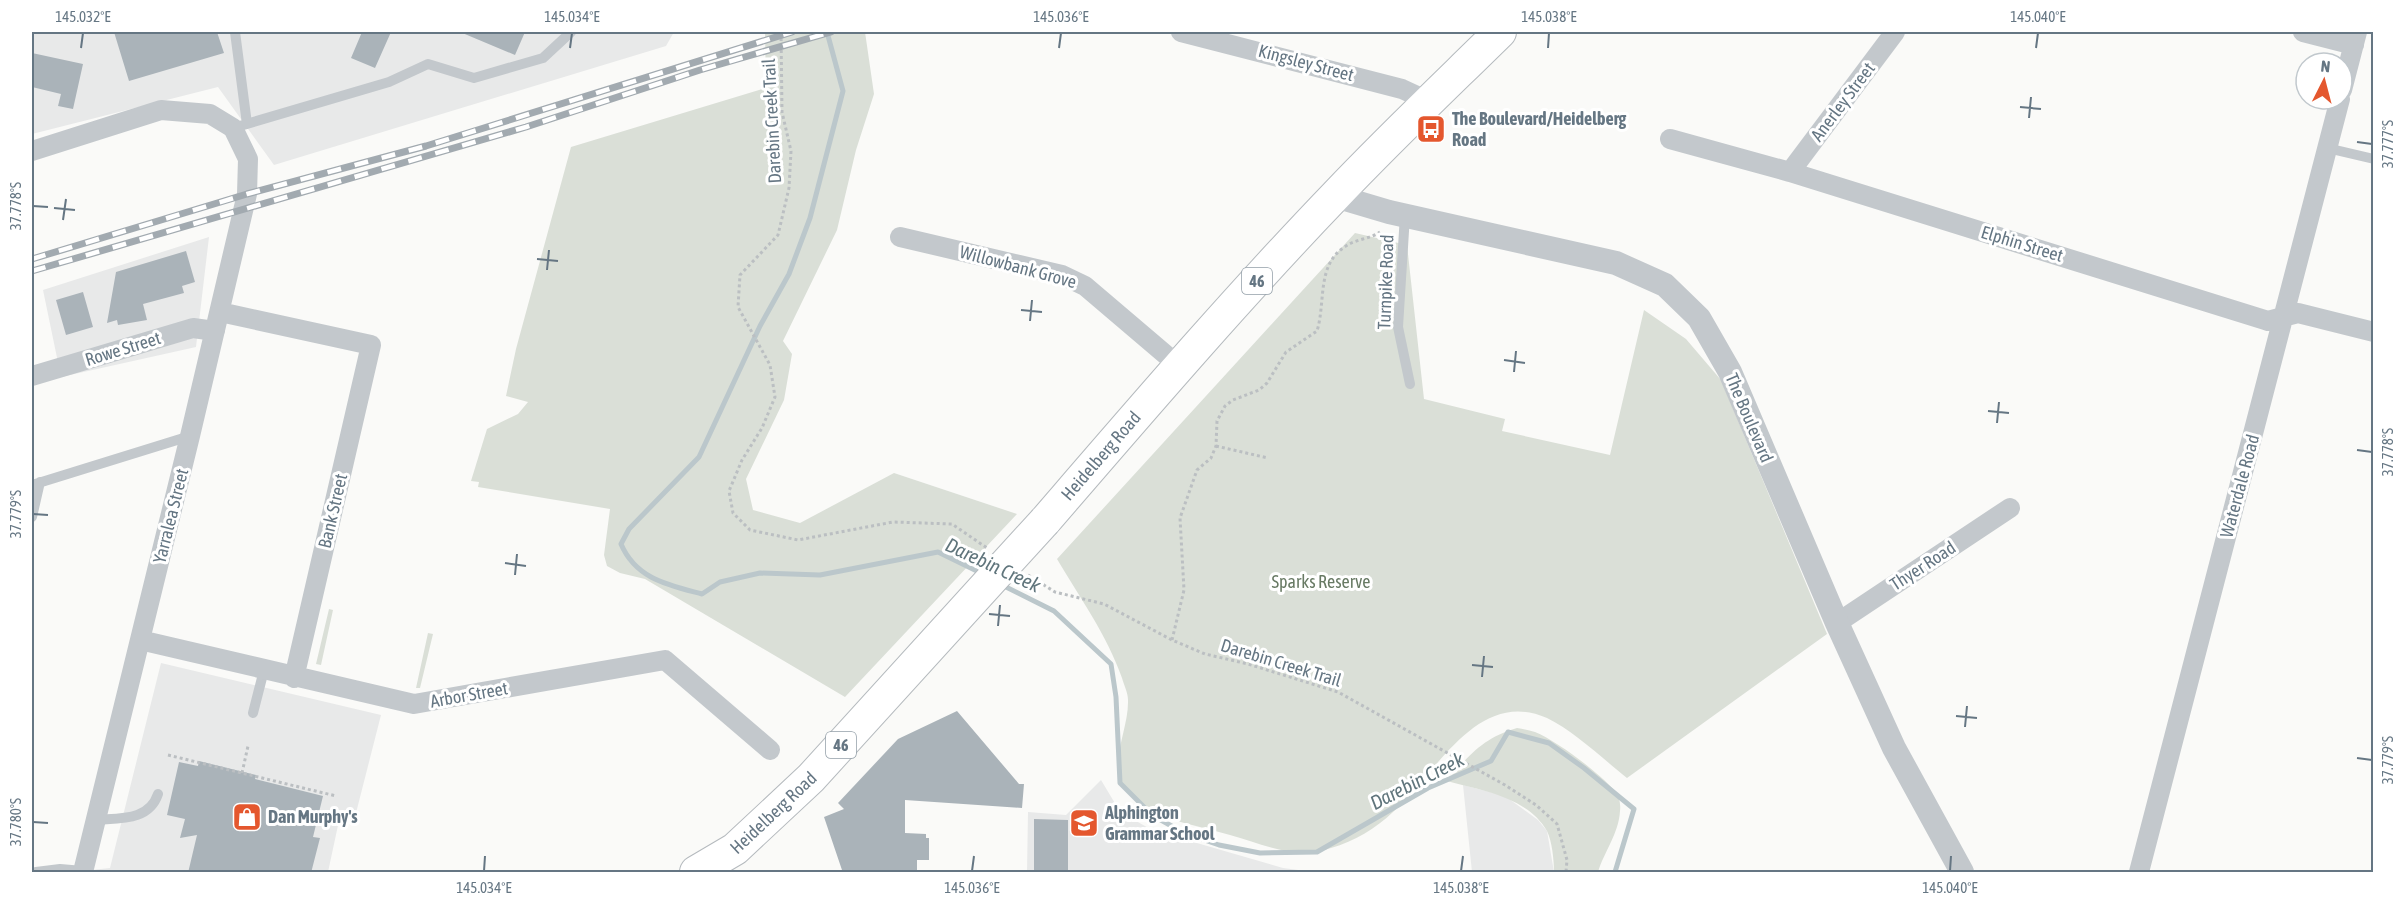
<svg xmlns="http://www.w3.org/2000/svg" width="2405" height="904" font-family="'Asap Condensed',sans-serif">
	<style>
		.built { fill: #e8e9e9 }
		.green { fill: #dadfd7 }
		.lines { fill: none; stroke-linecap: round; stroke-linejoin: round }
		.stream { stroke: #bbc7cb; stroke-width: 5 }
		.building { fill: #aab3b9 }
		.primary-casing { stroke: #b5babe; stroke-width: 34 }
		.path { stroke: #bbbfc2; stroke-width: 3; stroke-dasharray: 3 3; stroke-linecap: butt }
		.service { stroke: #c3c8cc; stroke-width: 10 }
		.minor { stroke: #c3c8cc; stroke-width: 20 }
		.tertiary { stroke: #c3c8cc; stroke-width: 24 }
		.primary { stroke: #fff; stroke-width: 32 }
		.rail-casing { stroke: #a2aab0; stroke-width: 7 }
		.rail { stroke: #fff; stroke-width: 4.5; stroke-dasharray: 14; stroke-linecap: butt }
		.primary-bridge-casing { stroke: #b5babe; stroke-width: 34; stroke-linecap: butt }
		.primary-bridge { stroke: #fff; stroke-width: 32 }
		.ticks { fill: none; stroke: #657683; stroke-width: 2 }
		.labels { text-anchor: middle; stroke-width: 6; stroke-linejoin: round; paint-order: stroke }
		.shield { fill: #fff; stroke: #939fa8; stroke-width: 1.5 }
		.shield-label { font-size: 16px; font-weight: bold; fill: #657683 }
		.street-label { font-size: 18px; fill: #657683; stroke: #fff }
		.poi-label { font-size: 18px; font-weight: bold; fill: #657683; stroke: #fff; text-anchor: start }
		.park-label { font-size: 18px; fill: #687a64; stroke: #fff }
		.water-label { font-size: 20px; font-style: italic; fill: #60757c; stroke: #fff }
		.neatline { fill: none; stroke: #657683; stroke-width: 2 }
		.ticks-label { font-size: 15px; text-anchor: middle; fill: #657683 }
	</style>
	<rect width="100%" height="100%" fill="#fafaf8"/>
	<path class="built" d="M32,32H674L666,46L274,165L218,87L32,134Z
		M209,237L196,347L61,377L43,290Z
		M161,663L381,715L356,813L340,816L328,872H73L110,868Z
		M1101,780L1116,805L1129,817L1152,830L1283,868L1306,871L1027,872L1028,812L1066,815Z
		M1463,785L1505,796L1538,820L1547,831L1554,872H1472Z"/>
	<path class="green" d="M765,32H865L874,94L856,150L837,230L783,341L792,354L784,400L746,479L753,510L800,523L894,473L1017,514L845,697L645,579L620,573L607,566L604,555L610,509L478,487L479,482L471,481L487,429L518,414L528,402L506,396L516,349L571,147L766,88Z
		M1355,233L1407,245L1424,399L1505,419L1502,431L1610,455L1644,310L1686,339L1721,380L1827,634L1627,778C1603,759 1574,731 1547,718C1477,687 1436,774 1393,812C1375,829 1355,841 1331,848C1324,850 1316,853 1309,853C1283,854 1255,842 1230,835C1197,825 1154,820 1130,795C1104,769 1129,732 1128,700C1128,693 1124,685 1122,678C1107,635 1080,598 1057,559Z
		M329,609L333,610L321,665L316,664Z
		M428,633L433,634L420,688H416Z
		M1517,728C1523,729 1529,730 1535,732C1557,741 1598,772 1614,790C1619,795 1621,804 1620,811C1619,833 1604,852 1598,872H1554C1554,860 1552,841 1547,831C1528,797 1480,790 1447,781C1469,755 1483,738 1517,728Z"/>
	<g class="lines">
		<path class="stream" d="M827,32L843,91L810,218L789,274L760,326L699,457L629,529L621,544C636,579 668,585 702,594L720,582L760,573L820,575L938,552L983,574
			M1002,585L1054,611L1111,664L1116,697L1120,783L1152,815L1184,833L1219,845L1260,853L1317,852L1428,788L1491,761L1508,732L1549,743L1584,768L1634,809L1615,872"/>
	</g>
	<path class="building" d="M114,32H217L224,53L129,81Z
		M362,32H391L375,68L351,58Z
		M460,32H525L515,55Z
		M32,53L83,64L73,109L58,106L61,94L32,87Z
		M186,251L195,282L182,286L184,293L143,304L147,320L118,325L117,320L107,323L116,272Z
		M83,292L93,327L66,335L56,300Z
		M957,711L1019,784H1024L1022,808L905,800V833L926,834V838H929V860H917V873H843L824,817L844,809L838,803L898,739Z
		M199,761L256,775L255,779L323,796L313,837L320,838L311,873H188L197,835L180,838L185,819L167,815L179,762L198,766Z
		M1034,819L1068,820V873H1034Z"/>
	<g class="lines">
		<g class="primary-casing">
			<g id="primary">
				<path id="s1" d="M1045,521C1140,411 1235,300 1336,195C1389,139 1445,86 1500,32"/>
				<path id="s2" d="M696,872L735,849L811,778L1002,568"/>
			</g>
		</g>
		<path class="path" d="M781,32L782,112L791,151L789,188L778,235L740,275L738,307L770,365L775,397L762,428L742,460L729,491L733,513L750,530L798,540L893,522L952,524L987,548
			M1216,446L1268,458
			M1028,575L1055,592L1104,604L1172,640L1205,654L1248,664L1338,692L1505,785L1536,805L1557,824L1567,860L1566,872
			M1172,640L1184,590L1180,518L1197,470L1211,458L1216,446L1217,421L1225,406L1233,400L1259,390L1267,383L1286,352L1317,331C1326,302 1316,264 1346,246C1356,239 1370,239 1380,232
			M168,755L336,796
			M242,773L248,746"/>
		<path class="service" d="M235,32L247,124
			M233,128L389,82L428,64L474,78L543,58L571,32
			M2327,148L2374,159
			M1405,215L1398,327L1410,384
			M32,485L190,436
			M32,517L40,482
			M253,713L264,670
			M96,820C120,818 149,821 158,794
			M36,872L60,869L83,871"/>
		<path class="minor" d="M1181,32L1402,89L1428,101
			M2303,32L2354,45
			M2342,90L2357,32
			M1670,139L1790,172L2265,320L2268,321L2298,313L2374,332
			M32,151L161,110L210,114L233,128L248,159L247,194L190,436L83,872
			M1790,172L1895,32
			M900,237L1062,275L1085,286L1179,366
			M220,312L371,345L294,678
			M32,376L193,328L215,331
			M1837,623L2010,508
			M140,640L414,704L665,660L770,750
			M2139,872L2340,99"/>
		<path class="tertiary" d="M1335,196L1389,212L1616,263L1665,285L1699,318L1730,372L1837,623L1894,748L1962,872"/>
		<use href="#primary" class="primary"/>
		<g class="rail-casing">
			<path id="rail" d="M32,259L247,194L426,146L792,32
				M32,271L526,127L700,70L831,32"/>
		</g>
		<use href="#rail" class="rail"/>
		<g class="primary-bridge-casing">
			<path id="primary-bridge" d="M1002,568L1045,521"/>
		</g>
		<use href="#primary-bridge" class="primary-bridge"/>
	</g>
	<path class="ticks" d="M81,48L83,33M570,48L572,33M1059,48L1061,33M1548,48L1549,33M2036,48L2038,33M2020,107L2041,109M2029,118L2031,97M2357,142L2372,144M33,206L48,207M54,208L75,210M63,220L66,199M537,259L558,261M547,270L549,250M1021,310L1042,312M1030,321L1032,300M1504,360L1525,363M1514,372L1516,351M1988,411L2009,413M1997,423L1999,402M2357,450L2372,452M33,514L48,515M505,563L526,566M515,575L517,554M989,614L1010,616M998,626L1000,605M1472,665L1493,667M1482,677L1484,656M1956,716L1977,718M1965,727L1967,706M2357,758L2372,760M33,822L48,823M484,871L485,856M972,871L974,856M1461,871L1463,856M1950,871L1951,856"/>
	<defs>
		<g id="bus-square" transform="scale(1.5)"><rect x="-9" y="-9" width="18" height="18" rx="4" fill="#e4572e" stroke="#fff"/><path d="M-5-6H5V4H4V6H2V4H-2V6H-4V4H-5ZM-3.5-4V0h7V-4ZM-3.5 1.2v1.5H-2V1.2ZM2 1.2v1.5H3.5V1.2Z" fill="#fff"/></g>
		<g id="shop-square" transform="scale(1.5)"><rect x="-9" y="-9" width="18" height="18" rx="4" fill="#e4572e" stroke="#fff"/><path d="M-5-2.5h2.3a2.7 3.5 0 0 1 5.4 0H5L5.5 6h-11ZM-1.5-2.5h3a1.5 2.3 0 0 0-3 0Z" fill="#fff"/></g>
		<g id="school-square" transform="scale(1.5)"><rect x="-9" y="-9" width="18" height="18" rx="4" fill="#e4572e" stroke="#fff"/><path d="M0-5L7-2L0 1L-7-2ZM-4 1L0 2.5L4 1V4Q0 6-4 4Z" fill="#fff"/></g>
	</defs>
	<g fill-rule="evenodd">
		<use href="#bus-square" x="1431" y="129"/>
		<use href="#shop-square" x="247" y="817"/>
		<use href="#school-square" x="1084" y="823"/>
	</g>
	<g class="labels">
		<g class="shield">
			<rect x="1242" y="268" width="30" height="26" rx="4.5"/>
			<rect x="826" y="732" width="30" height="26" rx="4.5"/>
		</g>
		<g class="shield-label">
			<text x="1257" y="287">46</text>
			<text x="841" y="751">46</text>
		</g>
		<g class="street-label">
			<text transform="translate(1306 63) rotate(15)" y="6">Kingsley Street</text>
			<text transform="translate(1843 102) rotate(-53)" y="6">Anerley Street</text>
			<text transform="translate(772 121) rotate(-93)" y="6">Darebin Creek Trail</text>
			<text transform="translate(2022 244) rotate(17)" y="6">Elphin Street</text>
			<text transform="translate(1018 267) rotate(15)" y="6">Willowbank Grove</text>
			<text transform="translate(1386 282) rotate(-88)" y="6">Turnpike Road</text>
			<text transform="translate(123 349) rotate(-17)" y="6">Rowe Street</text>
			<text transform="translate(1749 418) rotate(67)" y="6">The Boulevard</text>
			<text dy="6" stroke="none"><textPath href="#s1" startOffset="86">Heidelberg Road</textPath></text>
			<text transform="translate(2240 486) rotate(-75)" y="6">Waterdale Road</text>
			<text transform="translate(333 511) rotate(-77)" y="6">Bank Street</text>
			<text transform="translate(171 516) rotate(-76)" y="6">Yarralea Street</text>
			<text transform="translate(1923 566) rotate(-33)" y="6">Thyer Road</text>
			<text transform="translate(1281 663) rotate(17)" y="6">Darebin Creek Trail</text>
			<text transform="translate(469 695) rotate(-10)" y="6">Arbor Street</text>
			<text dy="6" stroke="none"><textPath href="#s2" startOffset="98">Heidelberg Road</textPath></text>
		</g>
		<g class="poi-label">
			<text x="1452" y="125">The Boulevard/Heidelberg<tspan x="1452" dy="21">Road</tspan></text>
			<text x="1105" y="819">Alphington<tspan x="1105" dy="21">Grammar School</tspan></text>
			<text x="268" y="823">Dan Murphy's</text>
		</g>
		<g class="park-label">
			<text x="1321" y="588">Sparks Reserve</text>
		</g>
		<g class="water-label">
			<text transform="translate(993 565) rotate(25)" y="7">Darebin Creek</text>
			<text transform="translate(1417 781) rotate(-27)" y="7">Darebin Creek</text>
		</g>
	</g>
	<rect width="2405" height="904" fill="none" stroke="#ffffff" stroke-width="66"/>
	<g transform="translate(2324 81) rotate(6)"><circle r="28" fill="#ffffff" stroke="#c1c8cd" stroke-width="1.5"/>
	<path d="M0-4.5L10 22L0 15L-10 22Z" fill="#e4572e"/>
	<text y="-9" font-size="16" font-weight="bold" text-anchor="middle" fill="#657683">N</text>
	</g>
	<rect x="33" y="33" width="2339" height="838" class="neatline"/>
	<g class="ticks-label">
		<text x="83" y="22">145.032°E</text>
		<text x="572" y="22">145.034°E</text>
		<text x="1061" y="22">145.036°E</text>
		<text x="1549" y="22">145.038°E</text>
		<text x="2038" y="22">145.040°E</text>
		<text transform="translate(2388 144) rotate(-90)" y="5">37.777°S</text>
		<text transform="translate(16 206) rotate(-90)" y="5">37.778°S</text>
		<text transform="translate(2388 452) rotate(-90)" y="5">37.778°S</text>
		<text transform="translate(16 514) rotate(-90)" y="5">37.779°S</text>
		<text transform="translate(2388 760) rotate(-90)" y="5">37.779°S</text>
		<text transform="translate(16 822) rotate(-90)" y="5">37.780°S</text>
		<text x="484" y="893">145.034°E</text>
		<text x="972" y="893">145.036°E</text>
		<text x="1461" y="893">145.038°E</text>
		<text x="1950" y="893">145.040°E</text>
	</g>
</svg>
